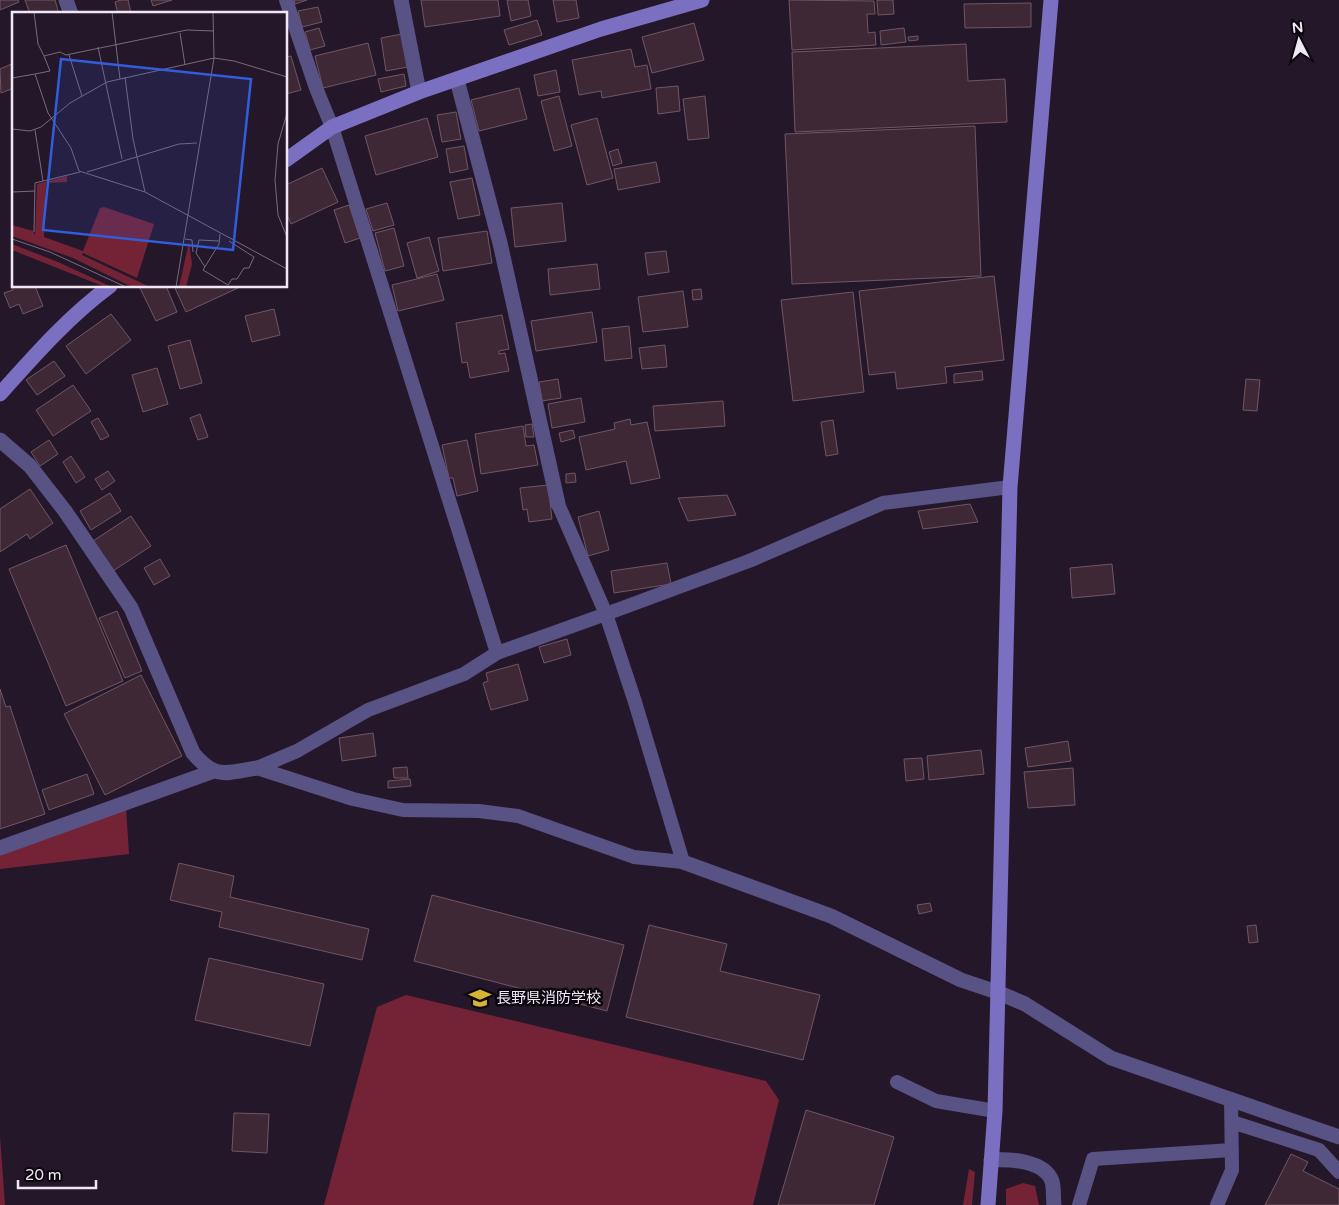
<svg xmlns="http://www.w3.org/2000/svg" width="1339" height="1205" font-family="'Varela Round','Noto Sans JP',sans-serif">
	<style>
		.green { fill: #742336 }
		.building { fill: #3f2836; stroke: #705665 }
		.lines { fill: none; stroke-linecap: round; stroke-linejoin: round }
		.lane { stroke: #595285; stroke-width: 14 }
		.street { stroke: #595285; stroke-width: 15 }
		.secondary { stroke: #7b6fc1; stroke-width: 15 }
		.labels { text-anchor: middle; stroke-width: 5; stroke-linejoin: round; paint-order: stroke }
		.poi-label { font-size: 15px; fill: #f1e8f5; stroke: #0b050d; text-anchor: start }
		.inset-road { fill: none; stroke: #776b7b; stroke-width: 1 }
		.view { fill: #325ddb; fill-opacity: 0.15; stroke: #325ddb; stroke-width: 2.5 }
		.inset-edge { fill: none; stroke: #f1e8f5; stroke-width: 2.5 }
	</style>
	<rect width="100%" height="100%" fill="#25172a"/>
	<path class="green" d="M126,807L129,854L0,869V854Z
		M406,995L766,1081L779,1100L753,1205H324L377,1007Z
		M0,1136L5,1205H0Z
		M969,1169L975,1172L972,1205H963Z
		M1023,1183L1035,1186L1039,1205H1006V1189Z"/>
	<path class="building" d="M0,0H18L19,2L0,10Z
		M25,0H55L59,14H30Z
		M121,0H128L131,13L118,14L115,2Z
		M151,0H172L153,6Z
		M294,0H307L295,4Z
		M421,0H498L500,16L425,27Z
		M507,0H528L531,16L511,21Z
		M553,0H576L579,18L557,22Z
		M789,0L874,1L875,14H867L868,33L875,32L876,45L792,50Z
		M877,0H893L894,14L878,15Z
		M1031,3V27L965,28L964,4Z
		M318,7L322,22L302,27L298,11Z
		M537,20L542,35L509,45L504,30Z
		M694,23L704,60L652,73L642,37Z
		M319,28L325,46L310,50L305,32Z
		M904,28L906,42L881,45L880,31Z
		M402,34L408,67L386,71L381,38Z
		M918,36V40L909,41L908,37Z
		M368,43L376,75L323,88L315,56Z
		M966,44L968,81L1005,79L1007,122L795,132L792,52Z
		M631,49L635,67L647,65L651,89L602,98L601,91L579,95L572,60Z
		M291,56L301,90L286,94V57Z
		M14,63V88L1,93L0,69Z
		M556,70L560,92L538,96L534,75Z
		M404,74L406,86L381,92L378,79Z
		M678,86L680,111L658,114L656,88Z
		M519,88L527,119L479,131L471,100Z
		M559,96L572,146L554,151L541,101Z
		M705,96L709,138L688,140L683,99Z
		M456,112L461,139L442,142L437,115Z
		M427,118L438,157L376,175L365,136Z
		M597,118L613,178L587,185L571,125Z
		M975,126L981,276L792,284L785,134Z
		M464,146L468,169L450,173L446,149Z
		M618,149L622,163L613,166L609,152Z
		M656,162L660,182L618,190L614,169Z
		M322,168L338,202L291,224L286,213V185Z
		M472,178L480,215L458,219L450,182Z
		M387,203L394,225L373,231L366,209Z
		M562,203L566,241L515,247L511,208Z
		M349,205L360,238L345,243L334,210Z
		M394,228L404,266L385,271L375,233Z
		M487,231L492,263L443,271L438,238Z
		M429,237L439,271L417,278L407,243Z
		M666,251L669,272L648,275L645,253Z
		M597,264L600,289L550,295L548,269Z
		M437,274L444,300L398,311L392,285Z
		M994,276L1004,360L945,367L947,383L897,389L895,372L869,375L859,291Z
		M14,284V286H35L43,306L23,314L19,304L10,308L4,293L13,290L11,285Z
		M144,286H166L177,312L156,321L140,288Z
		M174,286H237L238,288L186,312Z
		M701,289L702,299L693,300L692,290Z
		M683,291L688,327L643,332L638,297Z
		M853,292L864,392L793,401L781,300Z
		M274,309L280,335L252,342L245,316Z
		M592,312L597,342L536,351L531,321Z
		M111,314L131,340L86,374L66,346Z
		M502,315L509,349L499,351V354L505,353L509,371L470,378L467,362L462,363L456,323Z
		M629,326L632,358L605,361L602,329Z
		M190,340L202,383L180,389L168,346Z
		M665,345L667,367L642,369L639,348Z
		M54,361L65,376L37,395L26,380Z
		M157,368L168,404L143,412L132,375Z
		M982,371L983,380L954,383V374Z
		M558,379L561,398L542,401L539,382Z
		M1246,379L1260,380L1257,411L1243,410Z
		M73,385L91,411L53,436L36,410Z
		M581,398L585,422L552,428L548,404Z
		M723,401L725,426L655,431L653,406Z
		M200,414L208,437L198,440L190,418Z
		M98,418L109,436L101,440L91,422Z
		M630,419L631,425L647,422L660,478L631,484L626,461L586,470L579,437L615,429L614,423Z
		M833,420L838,454L826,456L821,422Z
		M532,424L534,437H526L525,425Z
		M523,426L526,446L534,445L538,465L481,474L475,434Z
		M573,430L575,438L561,442L559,433Z
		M49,440L58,454L40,466L31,452Z
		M467,440L478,491L457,496L453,478H449L442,445Z
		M71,456L85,477L76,483L63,462Z
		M108,471L115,481L102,490L95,479Z
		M575,473L576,482L566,483V474Z
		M548,485L552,519L529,522L527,509L523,510L520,488Z
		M30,489L53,523L30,539L27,534L0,552V509Z
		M110,493L121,511L91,530L80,511Z
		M727,495L736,515L688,521L678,498Z
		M970,504L978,522L923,529L918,511Z
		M599,511L609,550L588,556L578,517Z
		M131,516L151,546L113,571L93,541Z
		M66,545L123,681L66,706L9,569Z
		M160,559L170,576L154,585L144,568Z
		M667,563L671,584L614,593L611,571Z
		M1112,564L1115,594L1072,598L1070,568Z
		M117,611L142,671L125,678L99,618Z
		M567,639L571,655L544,663L539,647Z
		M518,664L528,700L491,710L483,683L488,681L486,673Z
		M141,675L182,756L105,795L64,714Z
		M0,689L6,707L10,706L45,814L0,829Z
		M373,733L376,756L342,761L339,738Z
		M1068,741L1071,761L1028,767L1025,748Z
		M981,750L984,774L929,780L927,756Z
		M922,758L924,779L906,781L904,759Z
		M407,767L408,778H394L393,768Z
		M1073,768L1075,805L1028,808L1024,772Z
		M87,774L94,794L49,810L42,790Z
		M410,779L411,786L388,788V781Z
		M179,863L234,876L230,897L369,929L362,960L219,927L222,912L170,900Z
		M432,895L624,945L607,1011L414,961Z
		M930,903L932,911L919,914L917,905Z
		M649,925L727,944L720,971L820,995L803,1060L626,1017Z
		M1256,925L1258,942L1249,943L1247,926Z
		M209,958L324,984L310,1046L195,1020Z
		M806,1110L894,1137L874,1205H778Z
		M234,1113L269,1114L267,1153L232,1151Z
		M1291,1154L1308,1162L1303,1171L1339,1189V1205H1265Z"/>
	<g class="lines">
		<path class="lane" d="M286,0L316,88L332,127L497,653
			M257,768L353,799L403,810L479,811L518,816L634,857L683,862L635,702L606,614L558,504
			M257,768L297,751L368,710L464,674L497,653L606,614L749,561L883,503L1010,487
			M897,1082L936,1101L995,1111
			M1232,1122L1319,1150L1339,1172
			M1079,1205L1093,1159L1232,1150
			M1217,1205L1232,1170L1231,1099"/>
		<path class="street" d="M66,0L71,14
			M401,0L419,92
			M457,80L500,243L558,504
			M0,440L30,466L65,511L131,608L193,753C216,780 225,773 257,768
			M0,848L214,771
			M683,862L831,916L961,980L997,992L1025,1004L1111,1058L1339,1137
			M991,1160C1009,1159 1044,1160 1052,1181C1054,1187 1053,1198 1054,1205"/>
		<path class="secondary" d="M286,160L332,127L419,92L601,29L702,0
			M0,394C34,356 69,316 110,286
			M988,1205L995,1111L1010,487L1051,0"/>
	</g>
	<defs>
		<g id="school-bare" transform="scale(1.725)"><path d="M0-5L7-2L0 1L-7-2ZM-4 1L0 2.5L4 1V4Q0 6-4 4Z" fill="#d9b334" stroke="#0b050d" stroke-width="2.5" paint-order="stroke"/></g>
	</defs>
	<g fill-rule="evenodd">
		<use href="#school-bare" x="480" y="998"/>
	</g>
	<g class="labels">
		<g class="poi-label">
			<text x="496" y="1003">長野県消防学校</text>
		</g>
	</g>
	<g transform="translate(12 12)">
		<rect width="275" height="275" fill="#25172a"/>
		<path d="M55,164V170L34,171L32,225L71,239L88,196L92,195L142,212L125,266L71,241L70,243L138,275H120L61,246L0,224V213L21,219L23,223L25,172ZM177,230L180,252L174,275H167ZM0,232L46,250L100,275H93L0,238Z" fill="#742336"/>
		<path class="inset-road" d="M22,0L26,32L32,44M100,0L108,67M168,21L173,53M86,35L110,147M57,43L70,84M23,62L38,59L32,44L48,40L54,43L175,18L202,19M113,65L121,127L133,180M0,66L23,62L36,101L59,136L67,159L133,180L275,257M275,101L266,132L263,168L266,203L275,225M0,117L18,119L29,115L58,91L95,70L202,46L222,49L275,65M23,118L31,169M75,160L167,132L185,131M0,180L23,179M22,220L23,171L68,160M208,222L207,232L191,258L216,273L220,267H225L232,256H237L242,245L217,229M0,227L38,240L114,275M173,227L180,228L181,240M193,255L184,241L187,228L207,229M164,275L202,46L201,0"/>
		<path class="view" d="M49,47L239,67L221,238L31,218Z"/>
		<rect width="275" height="275" class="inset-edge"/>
	</g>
	<g transform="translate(1299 40) rotate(354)" stroke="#0b050d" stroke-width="4" paint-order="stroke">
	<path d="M0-4L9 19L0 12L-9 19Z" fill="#f1e8f5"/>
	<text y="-8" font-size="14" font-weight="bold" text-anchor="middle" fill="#f1e8f5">N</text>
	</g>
	<path d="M18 1180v8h78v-8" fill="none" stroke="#f1e8f5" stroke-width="2.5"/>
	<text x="25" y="1180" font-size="15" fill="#f1e8f5" stroke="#0b050d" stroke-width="4" paint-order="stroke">20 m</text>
</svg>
